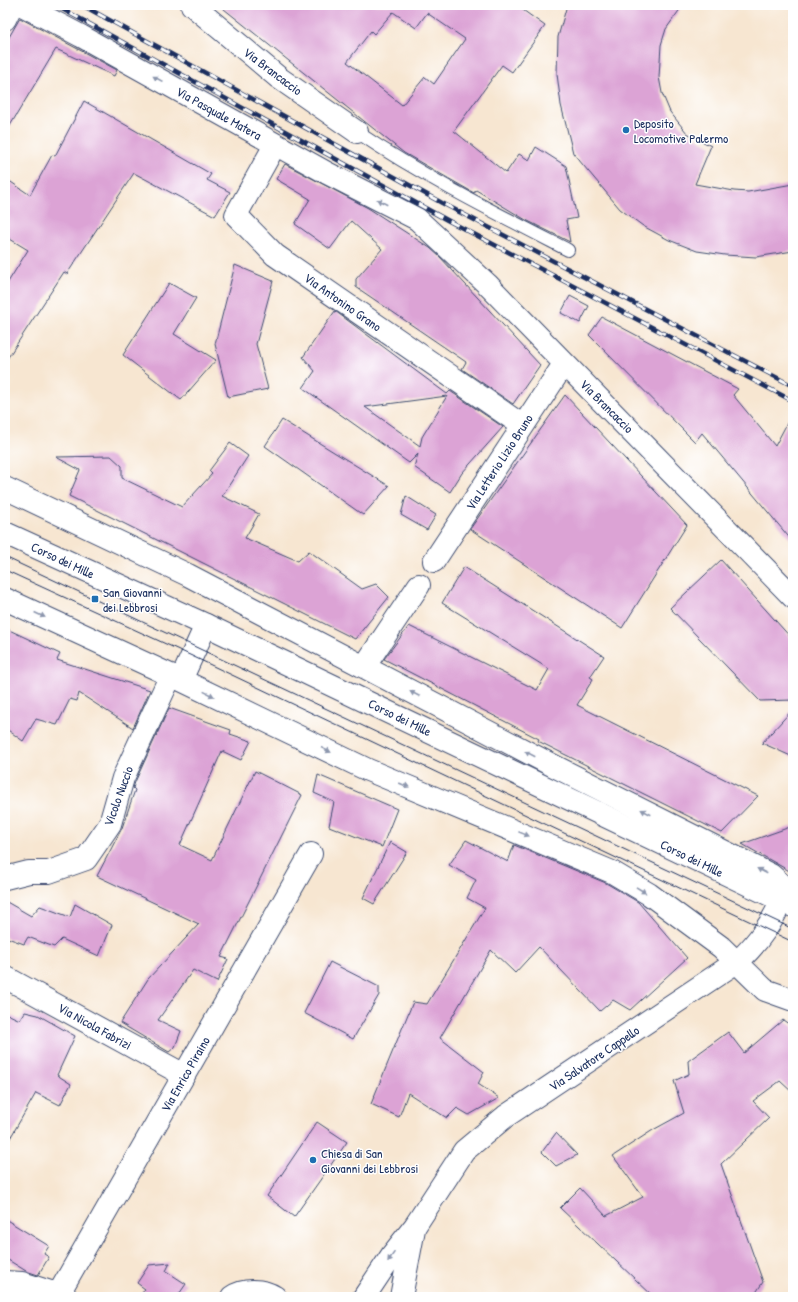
<svg xmlns="http://www.w3.org/2000/svg" width="798" height="1302" font-family="'Patrick Hand',sans-serif">
	<style>
		.building { fill: #dca3d5; fill-rule: evenodd }
		.lines { fill: none; stroke-linecap: round; stroke-linejoin: round }
		.lane-casing { stroke: #3c4a6f; stroke-width: 14 }
		.street-casing { stroke: #3c4a6f; stroke-width: 24 }
		.secondary-casing { stroke: #3c4a6f; stroke-width: 24 }
		.lane { stroke: #fff; stroke-width: 12 }
		.street { stroke: #fff; stroke-width: 22 }
		.secondary { stroke: #fff; stroke-width: 22 }
		.tram { stroke: #1b2f5e; stroke-width: 1 }
		.rail-casing { stroke: #1b2f5e; stroke-width: 4.5 }
		.rail { stroke: #fff; stroke-width: 3; stroke-dasharray: 9; stroke-linecap: butt }
		.oneway { fill: #8d97ae }
		.poi-dot { fill: #1f6fb2; stroke: #fff; stroke-width: 1.5 }
		.labels { text-anchor: middle; stroke-width: 3; stroke-linejoin: round; paint-order: stroke }
		.street-label { font-size: 13px; fill: #1b2f5e; stroke: #fff }
		.poi-label { font-size: 13px; fill: #1b2f5e; stroke: #fff; text-anchor: start }
	</style>
	<rect width="100%" height="100%" fill="#fff"/>
	<filter id="ink" filterUnits="userSpaceOnUse"><feTurbulence type="fractalNoise" baseFrequency=".025" numOctaves="2"/><feDisplacementMap in="SourceGraphic" scale="8" xChannelSelector="R" yChannelSelector="G"/><feConvolveMatrix kernelMatrix="1 2 1 2 8 2 1 2 1" color-interpolation-filters="sRGB"/></filter>
	<filter id="wash" filterUnits="userSpaceOnUse"><feTurbulence type="fractalNoise" baseFrequency=".012" numOctaves="4" result="noise"/><feDisplacementMap in="SourceGraphic" scale="16" xChannelSelector="R" yChannelSelector="G"/><feGaussianBlur stdDeviation="0.9" result="paint"/><feColorMatrix in="noise" values="0 0 0 0 0 0 0 0 0 0 0 0 0 0 0 0 0 1.4 0 .05"/><feComposite in="paint" operator="in"/></filter>
	<g filter="url(#wash)">
		<rect width="100%" height="100%" fill="#f7e6d1"/>
		<g id="blocks">
			<path class="building" d="M219,5H516L545,26L512,72L502,65L454,131L506,173L519,154L529,160L536,147L566,166L577,218L566,220L570,242L526,220L476,190L474,193L404,153ZM393,12L416,28L427,13L465,39L434,84L425,77L402,105L347,62L371,31L374,34Z
				M567,5H683L666,29L661,45L659,77L662,93L670,112L687,133L711,146L695,184L734,191L748,192L793,184V251L756,257L725,255L697,251L669,240L643,226L620,209L573,153L561,105L557,74L558,37Z
				M20,18L117,70L114,76L56,49L5,134V44Z
				M84,101L211,174L207,180L230,192L215,216L134,173L67,274L64,272L5,362V287L28,250L5,236V178L30,195L52,155L55,156Z
				M285,164L368,208L430,248L440,257L540,365L513,404L462,369L466,362L356,287V279L382,249L351,221L330,249L295,224L310,199L276,179Z
				M235,265L273,281L256,344L268,389L228,397L215,344Z
				M169,283L196,298L174,334L216,360L181,400L123,355Z
				M570,296L589,306L580,323L561,313Z
				M335,311L447,394L450,391L503,427L462,473L450,492L414,467L418,454L409,463L303,388L315,371L303,357ZM447,396L422,437L420,446L365,407Z
				M602,317L738,389L733,395L775,446L793,412V542L702,433L695,442L589,335Z
				M565,395L687,525L622,628L470,529Z
				M282,420L389,486L363,515L265,446Z
				M230,443L248,456L222,496L259,514L245,538L298,561L309,551L362,589L376,584L389,597L355,639L69,496L80,470L56,457L111,456L122,466V478L182,507L212,474L209,471Z
				M406,496L436,515L427,530L401,515Z
				M721,560L793,640V700L760,701L670,608Z
				M464,567L604,656L590,677L593,679L577,705L758,796L722,833L538,741L539,739L384,659L409,626L537,690L549,669L442,603Z
				M5,628L60,654L57,660L150,690L133,728L79,693L77,701L70,699L57,725L36,719L23,741L5,728Z
				M169,708L231,730L230,734L251,741L241,760L222,751L180,845L212,860L255,771L302,795L221,957L228,959L217,982L193,970L158,1020L181,1031L175,1047L169,1052L120,1023L148,979L199,924L97,876L122,828L135,790L133,788L135,782Z
				M793,709V757L762,743Z
				M318,775L397,809L382,847L329,826L334,802L314,793Z
				M793,826V873L742,844Z
				M466,840L508,862L514,845L606,883L638,902L687,958L630,1010L613,1000L600,1011L539,947L515,973L491,950L440,1038L484,1072L478,1084L499,1098L469,1115L457,1108L447,1118L408,1093L399,1117L371,1104L413,1002L427,1004L485,908L467,898L476,880L449,865Z
				M390,842L407,852L374,904L363,898Z
				M5,901L31,916L40,906L70,917L75,904L112,925L99,956L62,939L54,947L28,937L24,944L5,937Z
				M330,962L379,987V995L353,1039L304,1013Z
				M25,1012L38,1015L75,1036L57,1075L71,1084L60,1105L36,1093L5,1147V1013L20,1020Z
				M783,1020L793,1027V1093L780,1081L753,1101L769,1118L721,1164L763,1282L753,1297H654L560,1208L580,1188L606,1216L643,1197L613,1156L653,1130L684,1113L674,1081L689,1074L688,1061L728,1032L744,1053Z
				M317,1122L347,1142L294,1217L267,1196Z
				M556,1133L577,1155L556,1166L542,1152Z
				M5,1219L49,1246L44,1254L49,1257L38,1275L26,1271L5,1258Z
				M170,1263L166,1271L186,1284L177,1297H139L145,1289L137,1283L149,1265Z"/>
		</g>
	</g>
	<g filter="url(#ink)">
		<use href="#blocks" fill-opacity="0" stroke="#3c4a6f" stroke-width="1"/>
		<g class="lines">
			<g class="lane-casing">
				<path id="lane" d="M357,132C424,177 496,213 568,250"/>
			</g>
			<g class="street-casing">
				<path id="street" d="M22,5L81,36L327,173L417,219L487,284L793,597
					M192,5L279,78L357,132
					M5,19L12,5
					M275,145L236,215L275,255L523,426
					M5,488L188,575L550,764L771,875C776,879 782,884 782,890C783,912 753,948 738,961L506,1116L464,1151L415,1226L392,1255L364,1297
					M434,561L564,364
					M5,599L181,680L368,770L612,872L649,894L721,947L765,990L793,1000
					M364,667L419,585
					M181,680L206,625
					M5,878L29,872H49L86,859L110,824L123,778L171,675
					M5,977L184,1075
					M5,1282L22,1283L66,1297
					M59,1293L311,854
					M232,1297C243,1289 263,1289 275,1297
					M401,1297L414,1229"/>
			</g>
			<g class="secondary-casing">
				<path id="secondary" d="M5,533L206,625L793,906"/>
			</g>
			<use href="#lane" class="lane"/>
			<use href="#street" class="street"/>
			<use href="#secondary" class="secondary"/>
			<path class="tram" d="M5,557L793,929
				M5,570L192,656L793,942"/>
			<g class="rail-casing">
				<path id="rail" d="M55,5L447,220L793,401
					M82,5L442,203L793,386"/>
			</g>
			<use href="#rail" class="rail"/>
		</g>
		<defs><path id="oneway-solid" d="M-6-.8H1V-3.2L6.5 0L1 3.2V.8H-6Z"/></defs>
		<g class="oneway">
			<use href="#oneway-solid" transform="translate(158 79) rotate(-151)"/>
			<use href="#oneway-solid" transform="translate(382 202) rotate(-153)"/>
			<use href="#oneway-solid" transform="translate(40 615) rotate(25)"/>
			<use href="#oneway-solid" transform="translate(209 694) rotate(26)"/>
			<use href="#oneway-solid" transform="translate(415 694) rotate(-153)"/>
			<use href="#oneway-solid" transform="translate(326 750) rotate(26)"/>
			<use href="#oneway-solid" transform="translate(530 754) rotate(-153)"/>
			<use href="#oneway-solid" transform="translate(404 785) rotate(23)"/>
			<use href="#oneway-solid" transform="translate(646 812) rotate(-153)"/>
			<use href="#oneway-solid" transform="translate(524 834) rotate(22)"/>
			<use href="#oneway-solid" transform="translate(762 871) rotate(-153)"/>
			<use href="#oneway-solid" transform="translate(641 890) rotate(32)"/>
			<use href="#oneway-solid" transform="translate(391 1257) rotate(125)"/>
		</g>
	</g>
	<g class="poi-dot">
		<circle cx="626" cy="130" r="4"/>
		<rect x="91" y="595" width="8" height="8" rx="2"/>
		<circle cx="313" cy="1160" r="4"/>
	</g>
	<g class="labels">
		<g class="street-label">
			<text transform="translate(273 71) rotate(37)" y="5">Via Brancaccio</text>
			<text transform="translate(219 113) rotate(29)" y="5">Via Pasquale Matera</text>
			<text transform="translate(343 302) rotate(35)" y="5">Via Antonino Grano</text>
			<text transform="translate(607 406) rotate(45)" y="5">Via Brancaccio</text>
			<text transform="translate(499 462) rotate(-57)" y="5">Via Letterio Lizio Bruno</text>
			<text transform="translate(63 560) rotate(25)" y="5">Corso dei Mille</text>
			<text transform="translate(400 717) rotate(26)" y="5">Corso dei Mille</text>
			<text transform="translate(118 796) rotate(-70)" y="5">Vicolo Nuccio</text>
			<text transform="translate(692 858) rotate(26)" y="5">Corso dei Mille</text>
			<text transform="translate(95 1026) rotate(29)" y="5">Via Nicola Fabrizi</text>
			<text transform="translate(594 1058) rotate(-34)" y="5">Via Salvatore Cappello</text>
			<text transform="translate(185 1074) rotate(-60)" y="5">Via Enrico Piraino</text>
		</g>
		<g class="poi-label">
			<text x="634" y="128">Deposito<tspan x="634" dy="15">Locomotive Palermo</tspan></text>
			<text x="103" y="597">San Giovanni<tspan x="103" dy="15">dei Lebbrosi</tspan></text>
			<text x="321" y="1158">Chiesa di San<tspan x="321" dy="15">Giovanni dei Lebbrosi</tspan></text>
		</g>
	</g>
	<rect width="798" height="1302" fill="none" stroke="#fff" stroke-width="20"/>
</svg>
